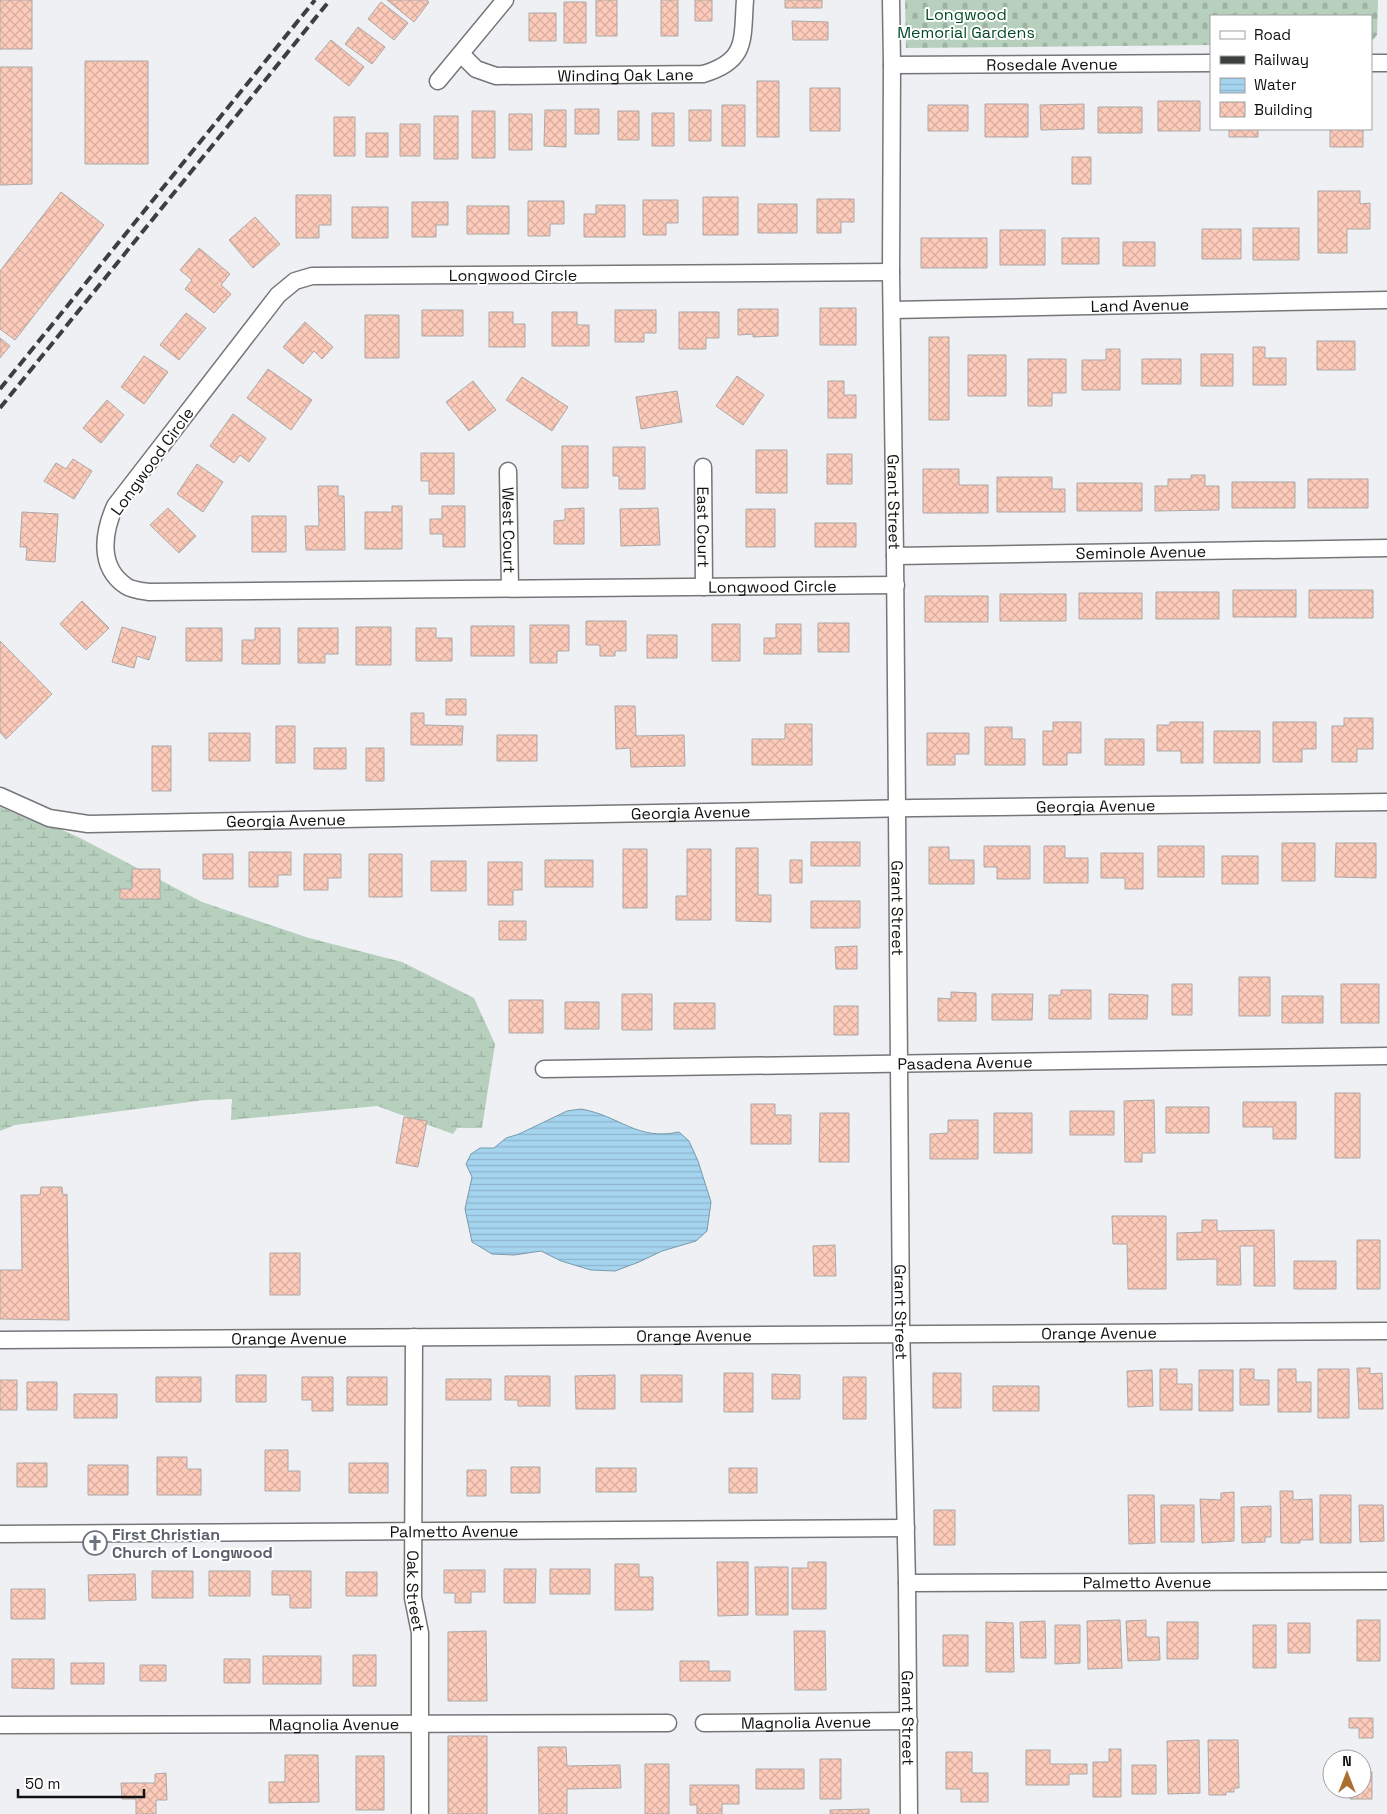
<svg xmlns="http://www.w3.org/2000/svg" width="1387" height="1814" font-family="'Space Grotesk',sans-serif">
	<style>
		.wetland { fill: url(#wetland-marsh) }
		.cemetery { fill: url(#cemetery-stones) }
		.water { fill: url(#water-rules); stroke: #789aac }
		.building { fill: url(#building-cross-hatch); stroke: #aca9a8 }
		.lines { fill: none; stroke-linecap: round; stroke-linejoin: round }
		.street-casing { stroke: #747678; stroke-width: 19 }
		.street { stroke: #fff; stroke-width: 16 }
		.rail { stroke: #3d3f3f; stroke-width: 4; stroke-dasharray: 10 5; stroke-linecap: butt }
		.labels { text-anchor: middle; stroke-width: 4; stroke-linejoin: round; paint-order: stroke }
		.park-label { font-size: 16px; fill: #004a24; stroke: #fff }
		.street-label { font-size: 16px; fill: #101111; stroke: #fff }
		.worship-label { font-size: 16px; font-weight: bold; fill: #5b616d; stroke: #fff; text-anchor: start }
	</style>
	<defs>
		<pattern id="wetland-marsh" width="20" height="14" patternUnits="userSpaceOnUse" patternTransform="scale(1.25)"><rect width="20" height="14" fill="#b7d0be"/><path d="M1 5h8M5 5V1M11 12h8M15 12V8" fill="none" stroke="#9cb2a2"/></pattern>
		<pattern id="cemetery-stones" width="16" height="16" patternUnits="userSpaceOnUse" patternTransform="scale(1.25)"><rect width="16" height="16" fill="#b7d0be"/><path d="M2 7V4a2 2 0 0 1 4 0v3zM10 15v-3a2 2 0 0 1 4 0v3z" fill="#9cb2a2"/></pattern>
		<pattern id="water-rules" width="6" height="5" patternUnits="userSpaceOnUse" patternTransform="scale(1.25)"><rect width="6" height="5" fill="#a5d4ef"/><path d="M0 2.5h6" fill="none" stroke="#8db5cc"/></pattern>
		<pattern id="building-cross-hatch" width="8" height="8" patternUnits="userSpaceOnUse" patternTransform="scale(1.25)"><rect width="8" height="8" fill="#fdcbba"/><path d="M0 0l8 8M0 8l8-8" fill="none" stroke="#d8ad9f"/></pattern>
	</defs>
	<rect width="100%" height="100%" fill="#eef0f3"/>
	<path class="wetland" d="M0,807L46,827L60,829L80,838L202,902L309,938L402,962L474,998L495,1044L482,1128H457L453,1134L377,1106L231,1120L232,1099L205,1100L15,1125L0,1131Z"/>
	<path class="cemetery" d="M905,0H1378L1377,35L1371,42V16H1211V45L906,48Z"/>
	<path class="water" d="M581,1109C621,1116 636,1141 679,1132L689,1141L698,1161L711,1202L707,1231L696,1241L662,1251L639,1262L615,1271L591,1270L561,1261L541,1251L514,1255L492,1254L472,1242L465,1209L472,1177L466,1164L471,1154L480,1148H494L506,1138L519,1134L567,1111Z"/>
	<path class="building" d="M0,0H32V49H0Z
		M387,0H427L429,2L414,22Z
		M596,0H617V36H596Z
		M661,0H678V36H661Z
		M695,0H712V21H695Z
		M785,0H822V8H785Z
		M381,2L408,23L394,40L368,19Z
		M564,2H586V43H564Z
		M529,13H556V41H529Z
		M792,21L828,22V40H793Z
		M358,27L385,47L372,64L345,44Z
		M331,40L364,67L349,86L315,59Z
		M85,61H148V164H85Z
		M0,67H32V184L0,185Z
		M757,81H779V137H757Z
		M810,88H840V131H810Z
		M1158,101H1200V131H1158Z
		M985,104H1028V137H985Z
		M1084,104V129L1041,130L1040,105Z
		M722,105H745V146H722Z
		M928,105H968V131H928Z
		M1098,107H1142V133H1098Z
		M575,109H599V134H575Z
		M545,110H566V147L544,146Z
		M689,110H711V141H689Z
		M472,111H495V158H472Z
		M618,111H639V140H618Z
		M652,113H674V146H652Z
		M509,114H532V150H509Z
		M434,116H458V159H434Z
		M334,117H355V156H334Z
		M400,124H420V156H400Z
		M1229,129H1258V137H1229Z
		M1330,129H1363V147H1330Z
		M366,133H388V157H366Z
		M1072,157H1091V184H1072Z
		M1318,191H1360V204L1370,203V229H1347V253H1318Z
		M61,192L104,225L15,340L0,329V271Z
		M296,195H331V225H319V238H296Z
		M703,197H738V235H703Z
		M817,199H854V222H841V233H817Z
		M643,200H678V223H666V235H643Z
		M528,201H564V224H550V236H528Z
		M412,202H448V225H436V237H412Z
		M758,204H797V233H758Z
		M596,205H625V237H584V214H596Z
		M467,206H509V234H467Z
		M352,207H388V238H352Z
		M255,217L280,244L253,268L229,240Z
		M1253,228H1299V260H1253Z
		M1202,229H1241V259H1202Z
		M1000,230H1045V265H1000Z
		M921,238H987V268H921Z
		M1062,238H1099V264H1062Z
		M1123,242H1155V266H1123Z
		M199,248L230,274L221,285L231,294L214,313L185,289L192,280L180,270Z
		M820,308H856V345H820Z
		M738,309H778V336L753,337V334L738,335Z
		M422,310H463V336H422Z
		M615,310H656V333H644V342H615Z
		M489,312H513V324H525V347H489Z
		M552,312H577V325H589V346H552Z
		M679,312H719V338H706V349H679Z
		M186,313L206,328L179,360L160,345Z
		M365,315H399V358H365Z
		M305,322L333,347L322,359L314,351L303,364L283,347Z
		M929,337H949V420H929Z
		M0,338L10,346L0,358Z
		M1317,341H1355V370H1317Z
		M1253,347H1265V358H1286V385H1253Z
		M1106,349H1120V390H1082V360H1106Z
		M1201,354H1233V386H1201Z
		M968,355H1006V396H968Z
		M144,356L168,372L144,404L121,387Z
		M1028,359H1066V393H1052V406H1028Z
		M1142,359H1181V384H1142Z
		M268,369L312,400L291,430L247,398Z
		M737,376L764,395L743,425L716,406Z
		M522,377L568,407L552,431L506,400Z
		M473,381L496,410L469,431L446,402Z
		M828,381H844V395H856V418H828Z
		M677,391L682,422L641,429L636,397Z
		M107,400L124,415L101,443L83,428Z
		M233,414L266,438L249,462L240,455L234,463L210,446Z
		M562,446H588V488H562Z
		M613,447H645V489H619V476H613Z
		M756,450H787V493H756Z
		M421,453H454V494H429V481H421Z
		M827,454H852V484H827Z
		M73,459L92,471L74,499L44,481L56,463L66,469Z
		M197,464L223,482L203,512L177,494Z
		M923,469H959V485H988V513H923Z
		M1191,475H1205V486H1219V510L1155,511V486H1168V479H1191Z
		M997,477H1052V489H1065V512H997Z
		M1308,479H1368V508H1308Z
		M1232,482H1295V508H1232Z
		M1077,483H1142V511H1077Z
		M318,486H338V496H344L345,550H306L305,526H319Z
		M392,506H402V549H365V512H392Z
		M442,506H465V547H443V534H430V519H442Z
		M168,508L196,536L179,553L150,525Z
		M584,508V544H554V521L565,520V509Z
		M658,508L660,545L621,546L620,509Z
		M746,509H775V547H746Z
		M22,512L58,514L55,562L26,560L27,547H20Z
		M252,516H286V552H252Z
		M815,523H856V547H815Z
		M1233,590H1296V617H1233Z
		M1309,590H1373V618H1309Z
		M1156,592H1219V619H1156Z
		M1079,593H1142V619H1079Z
		M1000,594H1066V621H1000Z
		M925,596H988V622H925Z
		M82,601L109,628L86,650L60,624Z
		M586,621H626V651H615V656H600V645H586Z
		M818,623H849V652H818Z
		M712,624H740V661H712Z
		M776,624H801V654H764V638H776Z
		M530,625H569V651H557V663H530Z
		M471,626H514V656H471Z
		M122,627L156,637L149,660L137,656L134,668L112,662Z
		M356,627H391V665H356Z
		M186,628H222V661H186Z
		M255,628H280V664H242V640H255Z
		M298,628H338V654H325V663H298Z
		M416,628H436V638H452V661H416Z
		M647,635H677V658H647Z
		M0,641L52,694L6,739L0,732Z
		M446,699H466V715H446Z
		M615,706H635L636,736L684,735L685,766L631,767L630,748L616,749Z
		M411,713H424V725L463,726L462,745H411Z
		M1344,718H1373V749H1357V762H1332V726H1344Z
		M1053,722H1081V753H1067V765H1043V731H1053Z
		M1170,722H1203V763H1181V751H1157V725H1170Z
		M1273,722H1316V749H1302V762H1273Z
		M785,724H812V765H752V739H785Z
		M276,726H295V763H276Z
		M985,727H1012V739H1025V765H985Z
		M1214,731H1260V763H1214Z
		M209,733H250V761H209Z
		M927,733H969V754H955V765H927Z
		M497,735H537V761H497Z
		M1105,739H1144V765H1105Z
		M152,746H171V791H152Z
		M314,748H346V769H314Z
		M366,748H384V781H366Z
		M811,842H860V866H811Z
		M1282,843H1315V881H1282Z
		M1336,843H1376V878L1335,877Z
		M984,846H1030V879H997V867H984Z
		M1044,846H1065V858H1088V883H1044Z
		M1158,846H1204V877H1158Z
		M929,847H949V860H974V884H929Z
		M736,848H758V895H771V922L736,921Z
		M623,849H647V908H623Z
		M687,849H711V920H676V896H687Z
		M249,852H291V875H278V887H249Z
		M1101,853H1143V889H1125V878H1101Z
		M203,854H233V879H203Z
		M304,854H341V878H328V890H304Z
		M369,854H402V897H369Z
		M1222,856H1258V884H1222Z
		M545,860H593V887H545Z
		M790,860H802V883H790Z
		M431,861H466V891H431Z
		M488,862H522V890H513V905H488Z
		M132,869H160V899H120V889H132Z
		M811,901H860V928H811Z
		M499,921H526V940H499Z
		M857,946V969H836L835,947Z
		M1239,977H1270V1016H1239Z
		M1172,984H1192V1015H1172Z
		M1341,984H1379V1023H1341Z
		M1061,990H1091V1019H1049V995H1061Z
		M951,992L976,993V1021H938V998L951,999Z
		M622,994H652V1030H622Z
		M992,994H1033L1032,1020H992Z
		M1109,994L1148,995L1147,1019H1109Z
		M1282,996H1323V1023H1282Z
		M509,1000H543V1033H509Z
		M565,1002H599V1029H565Z
		M674,1003H715V1029H674Z
		M834,1006H858V1035H834Z
		M1335,1093H1360V1158H1335Z
		M1154,1100L1155,1153H1142V1162H1125L1124,1101Z
		M1243,1102H1296V1139H1273V1127H1243Z
		M751,1104H775V1115H791V1144H751Z
		M1166,1107H1209V1133H1166Z
		M1070,1111H1114V1135H1070Z
		M820,1113H849V1162H819Z
		M994,1113H1032V1153H994Z
		M404,1117L427,1121L418,1167L396,1163Z
		M948,1120H978V1159H930V1134L948,1133Z
		M41,1187H62L63,1195L67,1194L69,1320L0,1319V1270H22L21,1195H40Z
		M1112,1216H1166V1289H1128L1127,1244H1113Z
		M1202,1220H1217V1231L1274,1230L1275,1286H1254V1246H1240L1241,1285H1217V1259L1177,1260V1233L1202,1232Z
		M1357,1240H1380V1289H1357Z
		M835,1245L836,1276H814L813,1246Z
		M270,1253H300V1295H270Z
		M1294,1261H1336V1289H1294Z
		M1357,1368H1370V1374L1382,1373L1383,1409H1359Z
		M1160,1369H1177V1384H1192V1410H1160Z
		M1240,1369H1254V1380H1269V1405H1240Z
		M1278,1369H1296V1382H1311V1412H1278Z
		M1318,1369H1349V1418H1318Z
		M1152,1370L1153,1406L1128,1407L1127,1371Z
		M1199,1370H1233V1411H1199Z
		M724,1373H753V1412H724Z
		M933,1373H961V1408H933Z
		M772,1374L800,1375V1399H772Z
		M236,1375H266V1402H236Z
		M615,1375V1409H576L575,1376Z
		M641,1375H682V1402H641Z
		M505,1376H550V1406H518V1400H505Z
		M156,1377H201V1402H156Z
		M302,1377H333V1411H312V1400H302Z
		M347,1377H387V1405H347Z
		M843,1377H866V1419H843Z
		M446,1379H491V1400H446Z
		M0,1380H17V1410H0Z
		M27,1382H57V1410H27Z
		M993,1386H1039V1411H993Z
		M74,1394H117V1418H74Z
		M265,1450H288V1471H300V1491H265Z
		M157,1457H187V1469H201V1495H157Z
		M17,1463H47V1487H17Z
		M349,1463H388V1493H349Z
		M88,1465H128V1495H88Z
		M511,1467H540V1493H511Z
		M596,1468H636V1492H596Z
		M729,1468H757V1493H729Z
		M467,1470H486V1496H467Z
		M1280,1491H1293V1500L1312,1499L1313,1540H1300V1543H1281Z
		M1234,1492V1541L1202,1543L1200,1499L1221,1500V1493Z
		M1128,1495H1154L1155,1543L1129,1544Z
		M1320,1495H1351V1543H1320Z
		M1161,1505H1194V1542H1161Z
		M1359,1505H1383L1384,1541L1360,1542Z
		M1271,1506V1537H1265V1542L1242,1543L1241,1507Z
		M934,1510H955V1545H934Z
		M717,1562H748V1615L718,1616Z
		M808,1562H826V1609H792V1568H808Z
		M615,1564H639V1577H653V1610H615Z
		M755,1567H788V1615H756Z
		M504,1569H536L535,1603H504Z
		M550,1569H590V1594H550Z
		M444,1570H485V1592H471V1603H455V1593H444Z
		M152,1571H193V1598H152Z
		M209,1571H250V1596H209Z
		M272,1571H311V1608H290V1595H272Z
		M346,1572H377V1596H346Z
		M135,1574L136,1600L89,1601L88,1575Z
		M11,1589H45V1619H11Z
		M1120,1620L1122,1668L1088,1669L1087,1621Z
		M1146,1620V1637H1159L1160,1660L1128,1661L1126,1621Z
		M1357,1620H1380V1661H1357Z
		M1045,1621L1046,1658H1021L1020,1622Z
		M986,1622L1013,1623L1014,1672H986Z
		M1167,1622H1198V1659H1167Z
		M1288,1623H1310V1653H1288Z
		M1055,1625H1080V1663L1055,1664Z
		M1253,1625H1276V1668H1253Z
		M486,1631L487,1701H448V1632Z
		M794,1631H825L826,1690H795Z
		M943,1635H968V1666H943Z
		M353,1655H376V1686H353Z
		M263,1656H321V1684H263Z
		M12,1659H54V1689L12,1688Z
		M224,1659H250V1683H224Z
		M680,1661H709V1671H730V1681H680Z
		M71,1663H104V1684H71Z
		M140,1665H166V1681H140Z
		M1349,1718H1373V1738H1359V1728H1349Z
		M448,1736H487V1814H448Z
		M1199,1740L1200,1793L1168,1794L1167,1741Z
		M1208,1740H1238L1239,1788H1234V1792H1226V1795H1209Z
		M538,1747H566L567,1766L620,1765L621,1788L567,1789V1814H539Z
		M1109,1749H1121V1797H1093V1762H1109Z
		M1026,1750H1050V1764H1087V1774H1069V1785H1026Z
		M946,1752H972V1773H988V1802H961V1789H946Z
		M285,1755H318L319,1802L269,1803V1782H285Z
		M356,1756H384V1810H356Z
		M820,1759H841V1799H820Z
		M645,1764H669V1814H645Z
		M1132,1765H1156V1794H1132Z
		M756,1769H804V1789H756Z
		M1362,1772H1372V1799H1350V1789H1362Z
		M166,1773L167,1800H156V1814H136V1799H122L121,1783H155V1774Z
		M690,1785H739V1804H722V1814H697V1805H690Z
		M869,1809V1814H830V1810Z"/>
	<g class="lines">
		<g class="street-casing">
			<g id="street">
				<path id="s1" d="M891,0L892,65L891,272L895,556L901,1322L907,1583L909,1814"/>
				<path id="s2" d="M461,54L476,69L496,76L703,74C748,61 742,39 745,0"/>
				<path d="M1371,63H1387"/>
				<path id="s3" d="M892,65L1211,63"/>
				<path d="M438,81L505,0"/>
				<path id="s4" d="M891,272L312,276L295,281L278,295L115,506C103,533 98,567 126,586C132,590 142,591 149,592L896,585"/>
				<path id="s5" d="M892,310L1387,300"/>
				<path id="s6" d="M703,467L704,587"/>
				<path id="s7" d="M508,471L510,588"/>
				<path id="s8" d="M895,556L1387,548"/>
				<path id="s9" d="M0,796L49,818L88,824L914,808L1387,802"/>
				<path id="s10" d="M544,1069L1387,1056"/>
				<path id="s11" d="M414,1337L413,1598L420,1633V1814"/>
				<path id="s12" d="M0,1340L1387,1331"/>
				<path id="s13" d="M0,1534L906,1528"/>
				<path id="s14" d="M907,1583L1387,1581"/>
				<path id="s15" d="M704,1723L909,1721"/>
				<path id="s16" d="M0,1725L668,1723"/>
			</g>
		</g>
		<use href="#street" class="street"/>
		<path class="rail" d="M0,389L315,0
			M0,408L330,0"/>
	</g>
	<defs>
		<g id="church-ring" transform="scale(1.25)"><circle r="9.5" fill="#fff" stroke="#6b7280" stroke-width="1.5"/><path d="M-1.2-6h2.4v3.5h3.3v2.4h-3.3V6h-2.4V-.1h-3.3v-2.4h3.3Z" fill="#6b7280"/></g>
	</defs>
	<g fill-rule="evenodd">
		<use href="#church-ring" x="95" y="1543"/>
	</g>
	<g class="labels">
		<g class="park-label">
			<text x="966" y="20">Longwood<tspan x="966" dy="18">Memorial Gardens</tspan></text>
		</g>
		<g class="street-label">
			<text dy="6" stroke="none"><textPath href="#s3" startOffset="160">Rosedale Avenue</textPath></text>
			<text dy="6" stroke="none"><textPath href="#s2" startOffset="172">Winding Oak Lane</textPath></text>
			<text x="513" y="281">Longwood Circle</text>
			<text dy="6" stroke="none"><textPath href="#s5" startOffset="248">Land Avenue</textPath></text>
			<text transform="translate(152 461) rotate(-54)" y="6">Longwood Circle</text>
			<text dy="6" stroke="none"><textPath href="#s1" startOffset="502">Grant Street</textPath></text>
			<text dy="6" stroke="none"><textPath href="#s6" startOffset="60">East Court</textPath></text>
			<text dy="6" stroke="none"><textPath href="#s7" startOffset="59">West Court</textPath></text>
			<text dy="6" stroke="none"><textPath href="#s8" startOffset="246">Seminole Avenue</textPath></text>
			<text dy="6" stroke="none"><textPath href="#s4" startOffset="1621">Longwood Circle</textPath></text>
			<text dy="6" stroke="none"><textPath href="#s9" startOffset="1101">Georgia Avenue</textPath></text>
			<text dy="6" stroke="none"><textPath href="#s9" startOffset="696">Georgia Avenue</textPath></text>
			<text dy="6" stroke="none"><textPath href="#s9" startOffset="291">Georgia Avenue</textPath></text>
			<text dy="6" stroke="none"><textPath href="#s1" startOffset="908">Grant Street</textPath></text>
			<text dy="6" stroke="none"><textPath href="#s10" startOffset="421">Pasadena Avenue</textPath></text>
			<text dy="6" stroke="none"><textPath href="#s1" startOffset="1312">Grant Street</textPath></text>
			<text dy="6" stroke="none"><textPath href="#s12" startOffset="1099">Orange Avenue</textPath></text>
			<text dy="6" stroke="none"><textPath href="#s12" startOffset="694">Orange Avenue</textPath></text>
			<text dy="6" stroke="none"><textPath href="#s12" startOffset="289">Orange Avenue</textPath></text>
			<text dy="6" stroke="none"><textPath href="#s13" startOffset="454">Palmetto Avenue</textPath></text>
			<text dy="6" stroke="none"><textPath href="#s14" startOffset="240">Palmetto Avenue</textPath></text>
			<text dy="6" stroke="none"><textPath href="#s11" startOffset="254">Oak Street</textPath></text>
			<text dy="6" stroke="none"><textPath href="#s1" startOffset="1718">Grant Street</textPath></text>
			<text dy="6" stroke="none"><textPath href="#s15" startOffset="102">Magnolia Avenue</textPath></text>
			<text dy="6" stroke="none"><textPath href="#s16" startOffset="334">Magnolia Avenue</textPath></text>
		</g>
		<g class="worship-label">
			<text x="112" y="1540">First Christian<tspan x="112" dy="18">Church of Longwood</tspan></text>
		</g>
	</g>
	<rect x="1210" y="15" width="162" height="115" fill="#ffffff" stroke="#9fa0a0"/>
	<rect x="1220" y="31" width="25" height="8" fill="#ffffff" stroke="#9fa0a0"/>
	<text x="1254" y="40" font-size="15" fill="#101111">Road</text>
	<rect x="1220" y="56" width="25" height="8" fill="#3d3f3f" stroke="#9fa0a0"/>
	<text x="1254" y="65" font-size="15" fill="#101111">Railway</text>
	<rect x="1220" y="78" width="25" height="15" fill="url(#water-rules)" stroke="#9fa0a0"/>
	<text x="1254" y="90" font-size="15" fill="#101111">Water</text>
	<rect x="1220" y="102" width="25" height="15" fill="url(#building-cross-hatch)" stroke="#9fa0a0"/>
	<text x="1254" y="115" font-size="15" fill="#101111">Building</text>
	<g transform="translate(1347 1774)"><circle r="24" fill="#ffffff" stroke="#9fa0a0"/>
	<path d="M0-4L9 19L0 12L-9 19Z" fill="#aa6f31"/>
	<text y="-8" font-size="14" font-weight="bold" text-anchor="middle" fill="#101111">N</text>
	</g>
	<path d="M18 1789v8h126v-8" fill="none" stroke="#101111" stroke-width="2.5"/>
	<text x="25" y="1789" font-size="15" fill="#101111" stroke="#ffffff" stroke-width="4" paint-order="stroke">50 m</text>
</svg>
